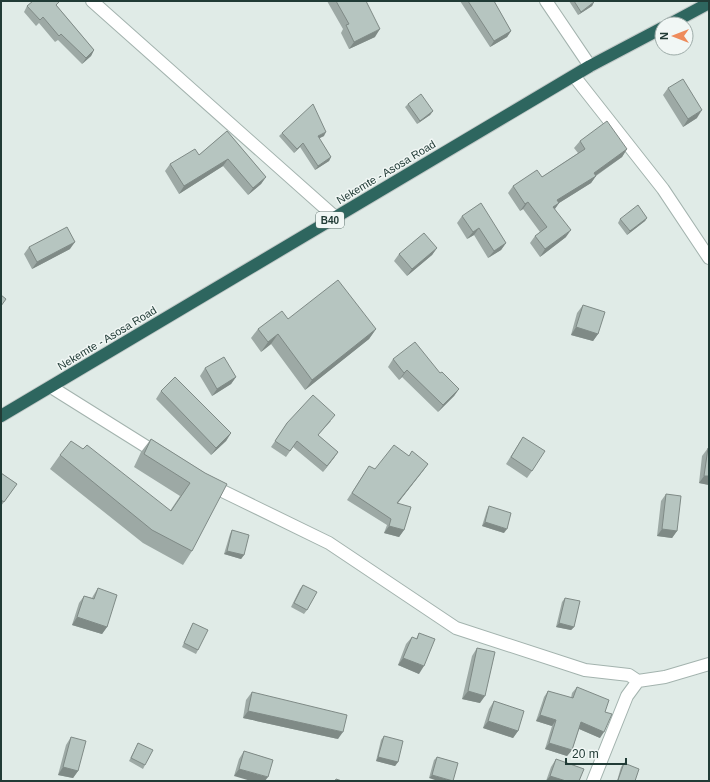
<svg xmlns="http://www.w3.org/2000/svg" width="710" height="782" font-family="Arial,sans-serif">
	<style>
		.lines { fill: none; stroke-linecap: round; stroke-linejoin: round }
		.street-casing { stroke: #a3b3ae; stroke-width: 14 }
		.highway-casing { stroke: #c1c8c7; stroke-width: 14 }
		.street { stroke: #fff; stroke-width: 12 }
		.highway { stroke: #2e665f; stroke-width: 12 }
		.wall { fill: #9da9a5 }
		.shaded-wall { fill: #7f8a86 }
		.building { fill: #b6c5c0; stroke: #7f8a86 }
		.labels { text-anchor: middle; stroke-width: 3; stroke-linejoin: round; paint-order: stroke }
		.shield { fill: #f1f7f5; stroke: #5f736f; stroke-width: 1 }
		.shield-label { font-size: 10px; font-weight: bold; fill: #213b36 }
		.street-label { font-size: 11px; fill: #213b36; stroke: #f1f7f5 }
	</style>
	<rect width="100%" height="100%" fill="#e0ebe7"/>
	<g class="lines">
		<g class="street-casing">
			<path id="street" d="M92,1L335,217
				M546,1L590,66
				M574,76L663,189L709,258
				M51,387L158,454
				M208,484L329,543L456,628L585,670L629,675L638,681L665,677L709,664
				M593,781L627,696L638,681"/>
		</g>
		<g class="highway-casing">
			<path id="highway" d="M670,24L709,3
				M1,416L590,66L662,28"/>
		</g>
		<use href="#street" class="street"/>
		<use href="#highway" class="highway"/>
	</g>
	<path class="wall" d="M327,1H366L375,37L349,49L341,33L343,29Z
		M460,1H494L511,31L507,37L490,47Z
		M569,1H593L594,2L592,6L578,15Z
		M27,6H57L94,50L91,56L82,64L58,40L55,42L39,23L36,26L24,12Z
		M668,88L697,118L683,127L663,95Z
		M408,104L433,111L430,115L417,124L405,107Z
		M227,131L266,177L261,184L248,195L223,166L179,194L165,171L170,164L199,155Z
		M282,133L324,136L319,138L331,157L329,161L315,170L300,147L294,153L279,136Z
		M580,141L627,149L622,157L596,176L591,183L559,203L555,209L566,237L540,257L530,243L535,236L540,232L523,209L520,211L508,193L513,186L542,177L578,153L574,148Z
		M462,216L506,243L501,250L488,258L474,235L467,239L457,223Z
		M647,218L645,221L627,235L618,223L620,219Z
		M29,247L70,249L32,269L24,254Z
		M437,248L432,255L407,276L394,261L399,254Z
		M583,305L598,334L593,341L571,335L577,313Z
		M288,319L376,329L369,339L305,390L271,344L261,352L251,338L258,329Z
		M393,359L459,389L454,396L438,412L402,377L399,380L388,367Z
		M205,368L236,377L231,384L212,396L200,376Z
		M161,391L231,433L226,441L211,455L156,399Z
		M331,421L318,435L338,452L323,472L293,447L286,457L271,447L287,423Z
		M523,437L532,471L527,478L506,464Z
		M151,439L205,473L192,551L183,565L143,543L50,469L60,455L170,511L180,496L134,467L141,452Z
		M708,448L709,485L699,483L702,456Z
		M409,456L428,464L398,503L404,530L399,537L384,533L387,525L347,500L369,466L375,469Z
		M1,473L17,484L1,506Z
		M666,494L677,531L672,538L657,536L661,501Z
		M489,506L504,533L482,526L487,510Z
		M232,530L244,555L241,559L224,554L230,534Z
		M303,585L307,610L304,614L291,607L300,589Z
		M98,588L107,627L102,634L72,625L79,603L84,596L92,598L93,596Z
		M565,598L574,627L571,630L556,627L562,602Z
		M193,623L198,650L196,654L182,647L191,627Z
		M419,633V674L398,665L406,644L412,637L416,639Z
		M477,648L480,703L462,699L472,656Z
		M577,687L605,712L600,738L579,729L572,750L567,756L545,749L552,726L536,721L544,697L548,691L571,698L572,693Z
		M252,692L338,739L243,718L246,700Z
		M494,701L518,731L513,738L483,728L489,709Z
		M384,736L398,762L395,766L376,761L381,740Z
		M71,737L78,771L73,778L58,775L66,745Z
		M138,743L145,765L143,769L129,761Z
		M244,751L273,760L234,776L239,759Z
		M437,757L458,763L429,778L434,760Z
		M556,759L579,781H546L551,767Z
		M624,763L635,781H617L621,767Z"/>
	<path class="shaded-wall" d="M594,2L592,6L578,15L581,12Z
		M380,29L375,37L349,49L354,42Z
		M511,31L507,37L490,47L494,41Z
		M94,50L91,56L82,64L86,58Z
		M702,110L697,118L683,127L688,119Z
		M433,111L430,115L417,124L420,121Z
		M326,132L324,136L316,140L318,136Z
		M303,143L300,147L294,153L297,149Z
		M627,149L622,157L592,178L596,176L591,183L559,203L554,210L553,207L557,200Z
		M331,157L329,161L315,170L318,166Z
		M228,159L223,166L179,194L184,186Z
		M266,177L261,184L248,195L253,188Z
		M528,202L523,209L520,211L525,204Z
		M647,218L645,221L627,235L630,231Z
		M479,228L474,235L467,239L473,232Z
		M571,230L566,237L540,257L545,249Z
		M75,242L70,249L32,269L37,262Z
		M506,243L501,250L488,258L494,251Z
		M437,248L432,255L407,276L412,269Z
		M576,327L598,334L593,341L571,335Z
		M376,329L369,339L305,390L312,380Z
		M278,334L271,344L261,352L268,342Z
		M407,370L402,377L399,380L404,373Z
		M236,377L231,384L212,396L217,389Z
		M459,389L454,396L438,412L443,405Z
		M231,433L226,441L211,455L216,448Z
		M338,452L334,458L323,472L327,466Z
		M428,464L423,471L393,509L397,503Z
		M704,476H709V485L699,483Z
		M485,522L507,529L504,533L482,526Z
		M389,526L404,530L399,537L384,533Z
		M662,529L677,531L672,538L657,536Z
		M227,551L244,555L241,559L224,554Z
		M77,617L107,627L102,634L72,625Z
		M559,623L574,627L571,630L556,627Z
		M403,658L424,666L419,674L398,665Z
		M468,691L485,696L480,703L462,699Z
		M248,711L343,732L338,739L243,718Z
		M540,715L556,720L552,726L536,721Z
		M488,721L518,731L513,738L483,728Z
		M581,722L604,732L600,738L577,728Z
		M549,743L572,750L567,756L545,749Z
		M378,757L398,762L395,766L376,761Z
		M63,767L78,771L73,778L58,775Z
		M239,769L268,777L265,781H251L234,776Z
		M432,775L453,781H438L429,778Z
		M550,776L566,781H546Z"/>
	<path class="building" d="M33,1H58L59,2L56,5L94,50L86,58L61,34L59,36L43,17L40,20L27,6Z
		M336,1H366L380,29L354,42L346,25L349,24Z
		M468,1H494L511,31L494,41Z
		M574,1H593L594,2L581,12Z
		M683,79L702,110L688,119L668,88Z
		M421,94L433,111L420,121L408,104Z
		M313,104L326,132L318,136L331,157L318,166L303,143L297,149L282,133Z
		M607,121L627,149L594,173L596,176L557,200L559,203L553,207L571,230L545,249L535,236L547,227L528,202L525,204L513,186L537,170L542,177L585,149L580,141Z
		M227,131L266,177L253,188L228,159L184,186L170,164L195,149L199,155Z
		M481,203L506,243L494,251L479,228L473,232L462,216Z
		M638,205L647,218L630,231L620,219Z
		M67,227L75,242L37,262L29,247Z
		M424,233L437,248L412,269L399,254Z
		M338,280L376,329L312,380L278,334L268,342L258,329L282,311L288,319Z
		M1,295L6,299L1,306Z
		M583,305L605,312L598,334L576,327Z
		M415,342L440,373L442,372L459,389L443,405L407,370L404,373L393,359Z
		M224,357L236,377L217,389L205,368Z
		M175,377L231,433L216,448L161,391Z
		M313,395L335,415L318,435L338,452L327,466L297,441L290,451L275,441L287,423Z
		M523,437L545,451L532,471L511,457Z
		M151,439L205,473L227,484L192,551L152,530L60,455L71,441L83,449L87,445L171,511L190,483L144,454Z
		M394,445L409,456L412,451L428,464L397,503L411,507L404,530L389,526L391,519L352,493L369,466L375,469Z
		M708,448H709V476H704Z
		M1,473L17,484L4,502L1,500Z
		M666,494L681,496L677,531L662,529Z
		M489,506L511,513L507,529L485,522Z
		M232,530L249,535L244,555L227,551Z
		M303,585L317,592L307,610L294,603Z
		M98,588L117,595L107,627L77,617L84,596L94,599Z
		M565,598L580,601L574,627L559,623Z
		M193,623L208,630L198,650L184,643Z
		M419,633L435,639L424,666L403,658L412,637L417,639Z
		M477,648L495,652L485,696L468,691Z
		M577,687L609,700L605,712L612,714L604,732L581,722L572,750L549,743L556,720L540,715L548,691L573,698Z
		M252,692L347,715L343,732L248,711Z
		M494,701L524,711L518,731L488,721Z
		M384,736L403,741L398,762L378,757Z
		M71,737L86,741L78,771L63,767Z
		M138,743L153,750L145,765L131,758Z
		M244,751L273,760L268,777L239,769Z
		M437,757L458,763L453,781L432,775Z
		M556,759L584,769L579,781H566L550,776Z
		M624,763L639,769L635,781H621L618,780Z
		M336,779L342,781H335Z"/>
	<g class="labels">
		<rect class="shield" x="316" y="212" width="28" height="16" rx="3"/>
		<g class="shield-label">
			<text x="330" y="224">B40</text>
		</g>
		<g class="street-label">
			<text transform="translate(386 172) rotate(-31)" y="4">Nekemte - Asosa Road</text>
			<text transform="translate(107 338) rotate(-31)" y="4">Nekemte - Asosa Road</text>
		</g>
	</g>
	<rect width="710" height="782" fill="none" stroke="#213b36" stroke-width="4"/>
	<g transform="translate(674 36) rotate(270)"><circle r="19" fill="#f1f7f5" stroke="#9eaca9"/>
	<path d="M0-3L7 15L0 10L-7 15Z" fill="#ee8b5b"/>
	<text y="-6" font-size="11" font-weight="bold" text-anchor="middle" fill="#213b36">N</text>
	</g>
	<path d="M566 758v6h60v-6" fill="none" stroke="#213b36" stroke-width="2"/>
	<text x="572" y="758" font-size="12" fill="#213b36" stroke="#f1f7f5" stroke-width="3" paint-order="stroke">20 m</text>
</svg>
